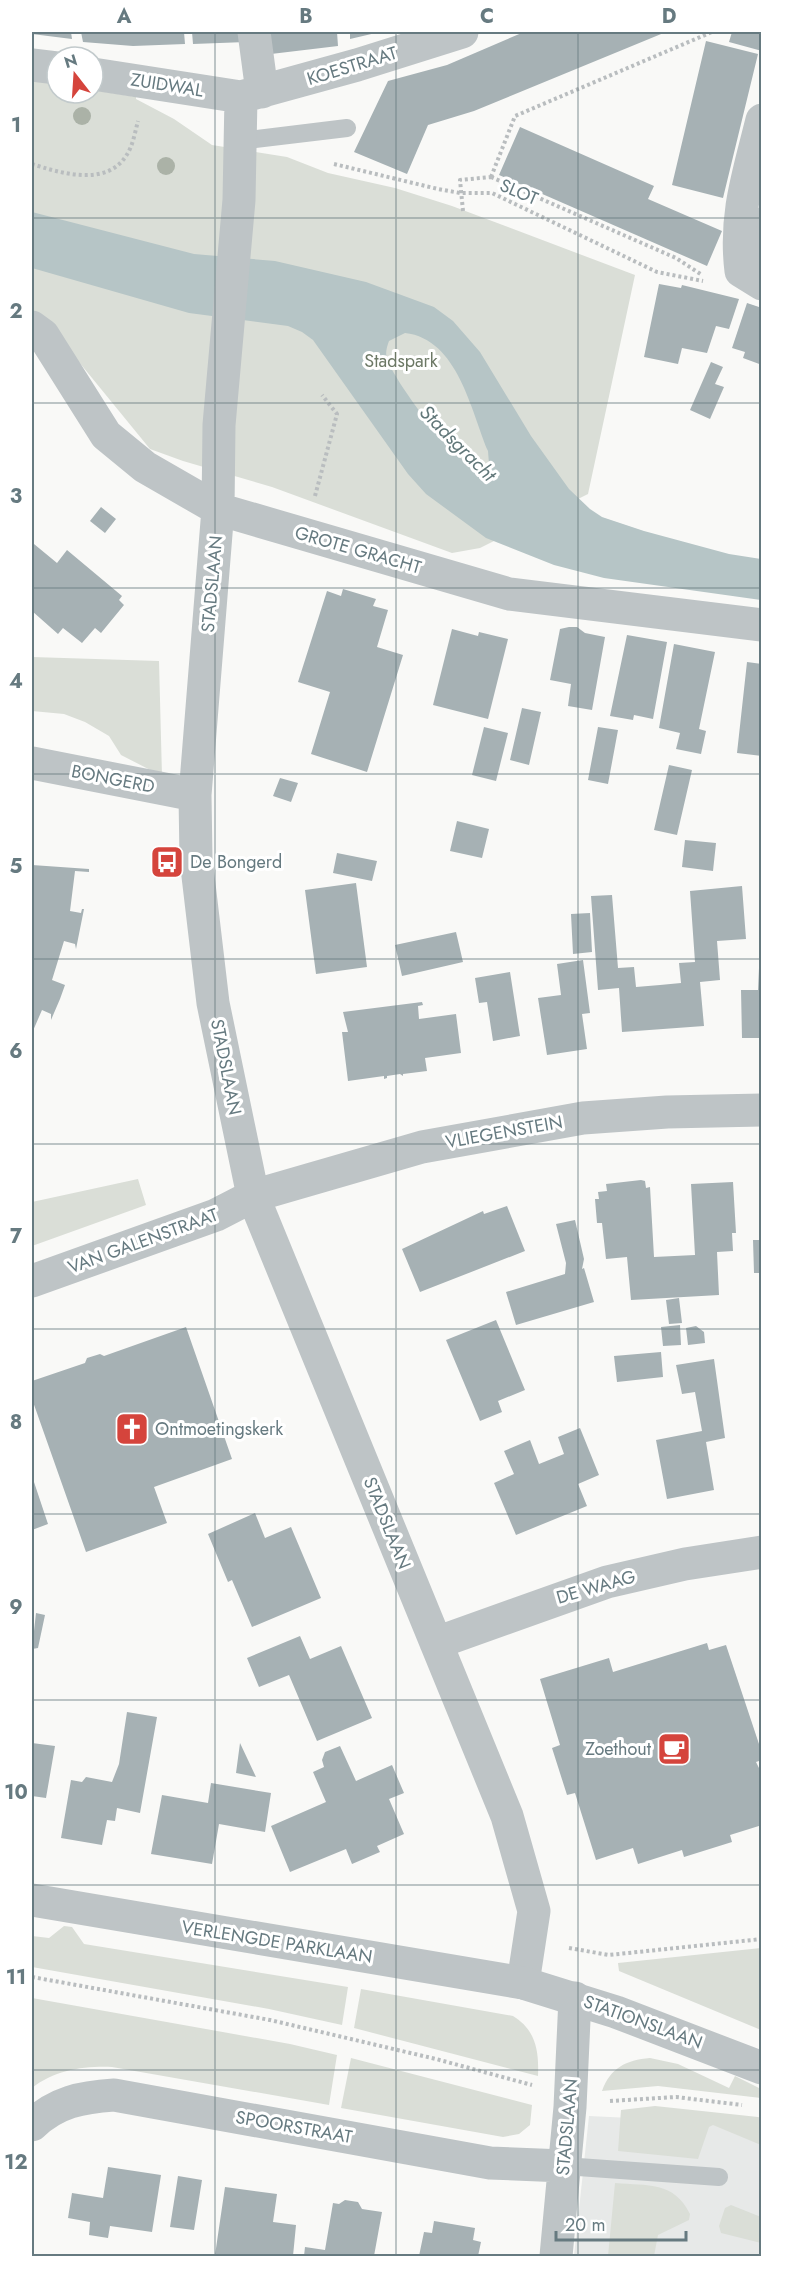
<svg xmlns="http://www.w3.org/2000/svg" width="793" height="2288" font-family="Jost,sans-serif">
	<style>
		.built { fill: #e7e9e8 }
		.green { fill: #daded7 }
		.water { fill: #b6c5c6; fill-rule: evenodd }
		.building { fill: #a6b1b4 }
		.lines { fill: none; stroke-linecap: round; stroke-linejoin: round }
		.path { stroke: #b9bdbf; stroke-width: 4; stroke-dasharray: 3 3; stroke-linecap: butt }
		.service { stroke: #bec4c6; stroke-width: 18 }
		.pedestrian { stroke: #bec4c6; stroke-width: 27 }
		.minor { stroke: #bec4c6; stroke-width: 33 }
		.tertiary { stroke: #bec4c6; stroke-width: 33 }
		.tree { fill: #abb2a7 }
		.grid { fill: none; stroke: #667a80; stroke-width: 1.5; stroke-opacity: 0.55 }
		.labels { text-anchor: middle; stroke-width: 6; stroke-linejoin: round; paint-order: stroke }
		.street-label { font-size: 18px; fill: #667a80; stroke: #fff }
		.park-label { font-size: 18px; fill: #6c7865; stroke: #fff }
		.poi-label { font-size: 18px; fill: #667a80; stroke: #fff; text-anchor: start }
		.water-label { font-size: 20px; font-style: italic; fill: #617779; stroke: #fff }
		.neatline { fill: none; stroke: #667a80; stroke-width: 2 }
		.grid-label { font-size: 20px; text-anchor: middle; font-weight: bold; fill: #667a80 }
	</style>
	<rect width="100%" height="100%" fill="#f9f9f7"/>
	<path class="built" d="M589,2116L756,2124L761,2126V2256H574Z"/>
	<path class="green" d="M32,79L57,83V93H93V90L136,97V99L174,119L212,145L287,157L328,173L395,188L452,206L635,275L588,494L480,548L452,553L272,487L183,461L150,449L52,329L32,316Z
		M32,657L159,661L162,776L121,755L109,736L85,722L64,714L32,711Z
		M138,1179L146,1205L32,1246V1202Z
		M64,1926L72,1927L84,1944L348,1987L342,2025L269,2009L32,1967V1936L49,1938Z
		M761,1948V2030L619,1971L618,1963Z
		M361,1989L513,2016C536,2030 539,2051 538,2076L354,2028Z
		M32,1998L290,2044L337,2055L329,2105L112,2067C83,2066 55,2070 32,2088V2055L34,2050L32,2049Z
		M351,2058L532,2105L530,2125L519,2134L503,2137L341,2108Z
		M650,2058L678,2064L729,2088L735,2076L761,2089V2098L658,2086L602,2091C610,2068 626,2060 650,2058Z
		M655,2106L758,2117L761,2118V2145L713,2125L709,2127L698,2159L618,2151L621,2110Z
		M615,2183C648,2186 674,2181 690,2214L689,2220L658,2235L654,2256H608Z
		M731,2205L761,2217V2243L721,2233L719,2226L725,2208Z"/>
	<path class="water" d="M32,212L194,254L275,261L366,282L434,307L453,321L480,352L531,436L569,489L590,509L602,517L644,531L729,554L761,559V600L604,578L554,565L486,538L426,494L408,474L313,340L302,332L288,326L189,313L32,268ZM405,333C458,339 471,411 488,451L489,464L484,471C460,472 395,382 387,359C385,352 387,347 389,341Z"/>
	<path class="building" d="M32,32H71L72,39L32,34Z
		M81,32H184L185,44L133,46L83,42Z
		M192,32H246V42L193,44Z
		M268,32H337L338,46L271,54Z
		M350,32H380L350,39Z
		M524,32H666L474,111L428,125L407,174L354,152L388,81L447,65Z
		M732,32H762V51L729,42Z
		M706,41L758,54L723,198L672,185Z
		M520,127L654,186L648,199L722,231L707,266L499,175Z
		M659,284L681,288L682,285L739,299L729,329L716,326L707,353L682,348L678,364L644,357Z
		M747,303L762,308V365L743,358L745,352L732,348Z
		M711,362L723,367L715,384L724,387L710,419L690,410Z
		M101,507L116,519L105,533L90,521Z
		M34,544L57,563L67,550L122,596L119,600L124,605L101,633L95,628L82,643L63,628L58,634L32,611V547Z
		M343,589L376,599L373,606L388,610L377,647L403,655L367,772L311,754L330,692L298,682L327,591L341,596Z
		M569,627H577L585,633L605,637L592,710L568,706L571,684L550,680L560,629Z
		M452,629L478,636L479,632L508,639L488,719L433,705Z
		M627,635L667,642L653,719L634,715L633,720L610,716Z
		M674,644L715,652L699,729L706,731L701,754L676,749L680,733L659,728Z
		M747,662L762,664V756L737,753Z
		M522,708L541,712L529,765L510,760Z
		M484,727L508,733L496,781L472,775Z
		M598,727L618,730L608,784L588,780Z
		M669,765L692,770L677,835L654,830Z
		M280,778L298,783L291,802L273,796Z
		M457,821L489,829L482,858L450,851Z
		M685,840L716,843L713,871L682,867Z
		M337,853L377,861L372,881L333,873Z
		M32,865L89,869V872L75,871L70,911L81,913L82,909H84L76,949L75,944L64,941L52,980L65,985L60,999L51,1020V1014L42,1010L32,1033Z
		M356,883L367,967L316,974L305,890Z
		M742,886L746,939L717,941L720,980L700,982L704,1026L622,1032L619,988L598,990L591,896L612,895L618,968L634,967L636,987L660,985L681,983L679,963L695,962L690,891Z
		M590,913L592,952L573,954L571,914Z
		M456,932L463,962L402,976L395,945Z
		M583,960L590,1013L582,1014L587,1049L547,1055L538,998L561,995L557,964Z
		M759,968H762V1038H742L741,990H758Z
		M510,972L520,1036L493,1041L487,1002L479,1003L475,978Z
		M422,1002L423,1005L418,1006L419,1019L456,1014L461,1053L425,1058L427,1071L403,1074V1076L400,1074L387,1076V1078L384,1079V1076L348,1081L342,1032H348L343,1012Z
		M641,1180L645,1181L646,1188L650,1187L654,1257L695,1255L691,1184L733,1182L736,1233H732L733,1251L717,1252L719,1295L631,1300L627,1257L606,1259L602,1223H597L595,1199H599L598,1192L607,1191L606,1184Z
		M507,1206L525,1251L420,1292L402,1249L483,1211L484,1214Z
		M575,1220L584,1259L582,1269L584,1268L594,1302L516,1325L506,1292L565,1274L566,1263L556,1224Z
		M753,1240H762V1273H754Z
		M679,1298L682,1323L669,1324L666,1300Z
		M496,1320L525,1390L498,1401L502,1412L480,1421L446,1340Z
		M680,1325L681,1345L663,1346L661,1327Z
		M696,1326L704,1332L705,1343L688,1345L686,1328Z
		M186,1327L232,1459L154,1487L167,1523L86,1552L32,1399V1381L85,1363L87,1358L100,1354L104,1356Z
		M661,1352L663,1377L617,1382L614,1356Z
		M714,1359L725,1438L706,1442L714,1490L667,1499L656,1440L702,1431L695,1392L682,1394L676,1365Z
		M580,1428L599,1475L578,1484L587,1506L516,1535L494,1483L514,1474L504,1451L530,1440L539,1464L564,1454L558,1437Z
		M32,1476L48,1524L32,1530Z
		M255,1513L265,1538L291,1527L321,1598L252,1627L232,1580L228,1582L208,1534Z
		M36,1613L45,1615L38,1648L32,1649Z
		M300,1636L310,1659L341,1646L372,1718L317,1741L289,1675L259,1687L247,1658Z
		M707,1643L709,1650L726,1645L762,1753V1760L756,1762L762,1774V1825L730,1835L732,1842L684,1857L682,1850L638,1864L633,1848L596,1860L575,1793L567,1795L552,1748L560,1745L540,1679L609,1658L613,1672Z
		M127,1712L157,1717L140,1813L117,1808L115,1821L107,1820L102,1845L61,1838L71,1780L82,1782L86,1777L112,1782L119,1764Z
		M32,1743L55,1746L46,1798L32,1796Z
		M240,1743L256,1777L236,1773Z
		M340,1746L356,1781L392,1765L404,1793L389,1799L404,1834L377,1846L380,1852L352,1864L346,1849L290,1872L271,1826L326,1802L313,1772L324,1767L322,1760L325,1752Z
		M211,1783L271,1793L265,1832L219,1824L212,1864L151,1854L162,1795L208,1803Z
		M108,2167L161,2175L152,2232L110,2226L108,2238L89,2235L90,2222L68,2218L72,2193L103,2198Z
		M178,2176L202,2180L194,2230L170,2227Z
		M225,2187L277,2194L273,2222L296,2225L293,2256L215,2255Z
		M345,2200L358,2202L362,2209L382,2212L374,2256H304L305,2247L325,2250L333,2203L339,2204Z
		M434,2221L475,2228L473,2240L481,2242L478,2256H419L424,2232L432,2233Z"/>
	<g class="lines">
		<path class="path" d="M32,164C60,173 106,187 126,156C133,146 135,132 138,121
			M334,164L438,189L460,193H492L657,272L703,281
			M491,177L515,116L712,32
			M491,177L676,258L702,275
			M463,211L460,180L491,177
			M315,496L337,414L322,395
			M569,1948L609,1955L762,1939
			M32,1977L270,2020L436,2059L532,2085
			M610,2101L676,2097L742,2105"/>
		<path class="service" d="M240,141L347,128
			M564,2166L719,2177"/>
		<path class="pedestrian" d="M753,220L754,252L762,264"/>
		<path class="minor" d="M254,32L262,92
			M32,65L57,68
			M93,74L241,97L357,65L462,32
			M241,97L239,200L219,425L218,509L195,795L196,859L213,1003L253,1196L507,1816L534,1911L523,1983
			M762,120C749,173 734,215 741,271L762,284
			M32,327L43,335L106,435L145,467L218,509L509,594L762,625
			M32,763L195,795
			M32,1281L216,1215L253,1196L422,1147L583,1118L667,1112L762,1110
			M436,1643L607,1582L685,1564L762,1552
			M32,2125C56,2102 82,2097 114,2095L490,2163L564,2166
			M556,2256L570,2107L575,1998"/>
		<path class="tertiary" d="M32,1900L523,1983L616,2012L762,2068"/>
	</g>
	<g class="tree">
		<circle cx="82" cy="116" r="9"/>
		<circle cx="166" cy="166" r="9"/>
	</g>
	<path class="grid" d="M215,32V2256M396,32V2256M578,32V2256M32,218H762M32,403H762M32,588H762M32,774H762M32,959H762M32,1144H762M32,1329H762M32,1514H762M32,1700H762M32,1885H762M32,2070H762"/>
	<defs>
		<g id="bus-square" transform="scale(1.725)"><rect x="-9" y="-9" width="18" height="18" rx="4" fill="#d5443c" stroke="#fff"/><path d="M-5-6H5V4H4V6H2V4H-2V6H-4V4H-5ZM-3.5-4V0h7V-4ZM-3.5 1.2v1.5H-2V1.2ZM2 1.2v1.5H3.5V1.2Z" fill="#fff"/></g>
		<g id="church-square" transform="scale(1.725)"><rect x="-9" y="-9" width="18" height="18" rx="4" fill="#d5443c" stroke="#fff"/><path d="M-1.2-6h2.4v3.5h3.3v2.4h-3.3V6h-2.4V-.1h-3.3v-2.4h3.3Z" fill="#fff"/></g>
		<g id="cafe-square" transform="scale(1.725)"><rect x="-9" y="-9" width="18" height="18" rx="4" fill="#d5443c" stroke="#fff"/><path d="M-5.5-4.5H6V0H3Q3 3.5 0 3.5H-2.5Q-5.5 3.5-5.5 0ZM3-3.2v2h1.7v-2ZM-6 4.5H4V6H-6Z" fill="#fff"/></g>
	</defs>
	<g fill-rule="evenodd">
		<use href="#bus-square" x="167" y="862"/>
		<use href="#church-square" x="132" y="1429"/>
		<use href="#cafe-square" x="674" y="1749"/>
	</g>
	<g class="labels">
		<g class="street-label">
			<text transform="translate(352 66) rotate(-17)" y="6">KOESTRAAT</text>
			<text transform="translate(167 85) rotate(9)" y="6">ZUIDWAL</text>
			<text transform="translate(519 192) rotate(23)" y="6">SLOT</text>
			<text transform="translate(358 550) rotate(16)" y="6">GROTE GRACHT</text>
			<text transform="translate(212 584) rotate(-85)" y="6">STADSLAAN</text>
			<text transform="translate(113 779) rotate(11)" y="6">BONGERD</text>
			<text transform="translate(226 1067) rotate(79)" y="6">STADSLAAN</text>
			<text transform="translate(504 1132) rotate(-10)" y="6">VLIEGENSTEIN</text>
			<text transform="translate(143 1241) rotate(-20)" y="6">VAN GALENSTRAAT</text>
			<text transform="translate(387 1523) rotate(68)" y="6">STADSLAAN</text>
			<text transform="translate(596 1587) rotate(-16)" y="6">DE WAAG</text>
			<text transform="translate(277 1942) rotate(9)" y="6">VERLENGDE PARKLAAN</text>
			<text transform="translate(643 2022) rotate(20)" y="6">STATIONSLAAN</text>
			<text transform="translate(294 2127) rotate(10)" y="6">SPOORSTRAAT</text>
			<text transform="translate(567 2127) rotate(-85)" y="6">STADSLAAN</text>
		</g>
		<g class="park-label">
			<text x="401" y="367">Stadspark</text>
		</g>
		<g class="poi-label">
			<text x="190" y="868">De Bongerd</text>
			<text x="155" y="1435">Ontmoetingskerk</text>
			<text x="651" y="1755" text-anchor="end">Zoethout</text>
		</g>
		<g class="water-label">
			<text transform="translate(458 443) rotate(45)" y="7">Stadsgracht</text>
		</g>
	</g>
	<rect width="793" height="2288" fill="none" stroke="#ffffff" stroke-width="66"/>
	<g transform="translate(75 75) rotate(343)"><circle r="28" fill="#ffffff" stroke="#c2cacc" stroke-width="1.5"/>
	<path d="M0-4.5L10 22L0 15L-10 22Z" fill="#d5443c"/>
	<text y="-9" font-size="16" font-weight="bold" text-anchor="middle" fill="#667a80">N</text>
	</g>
	<path d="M556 2231v9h130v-9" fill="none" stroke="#667a80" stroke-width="3"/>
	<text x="565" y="2231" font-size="18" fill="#667a80" stroke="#ffffff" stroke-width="4.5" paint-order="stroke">20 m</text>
	<rect x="33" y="33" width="727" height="2222" class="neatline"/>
	<g class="grid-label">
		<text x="124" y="23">A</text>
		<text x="306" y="23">B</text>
		<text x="487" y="23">C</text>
		<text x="669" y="23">D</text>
		<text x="16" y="132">1</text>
		<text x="16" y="318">2</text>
		<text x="16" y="503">3</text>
		<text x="16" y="688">4</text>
		<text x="16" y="873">5</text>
		<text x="16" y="1058">6</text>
		<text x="16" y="1243">7</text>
		<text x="16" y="1429">8</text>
		<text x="16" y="1614">9</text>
		<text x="16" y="1799">10</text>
		<text x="16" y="1984">11</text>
		<text x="16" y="2169">12</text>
	</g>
</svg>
